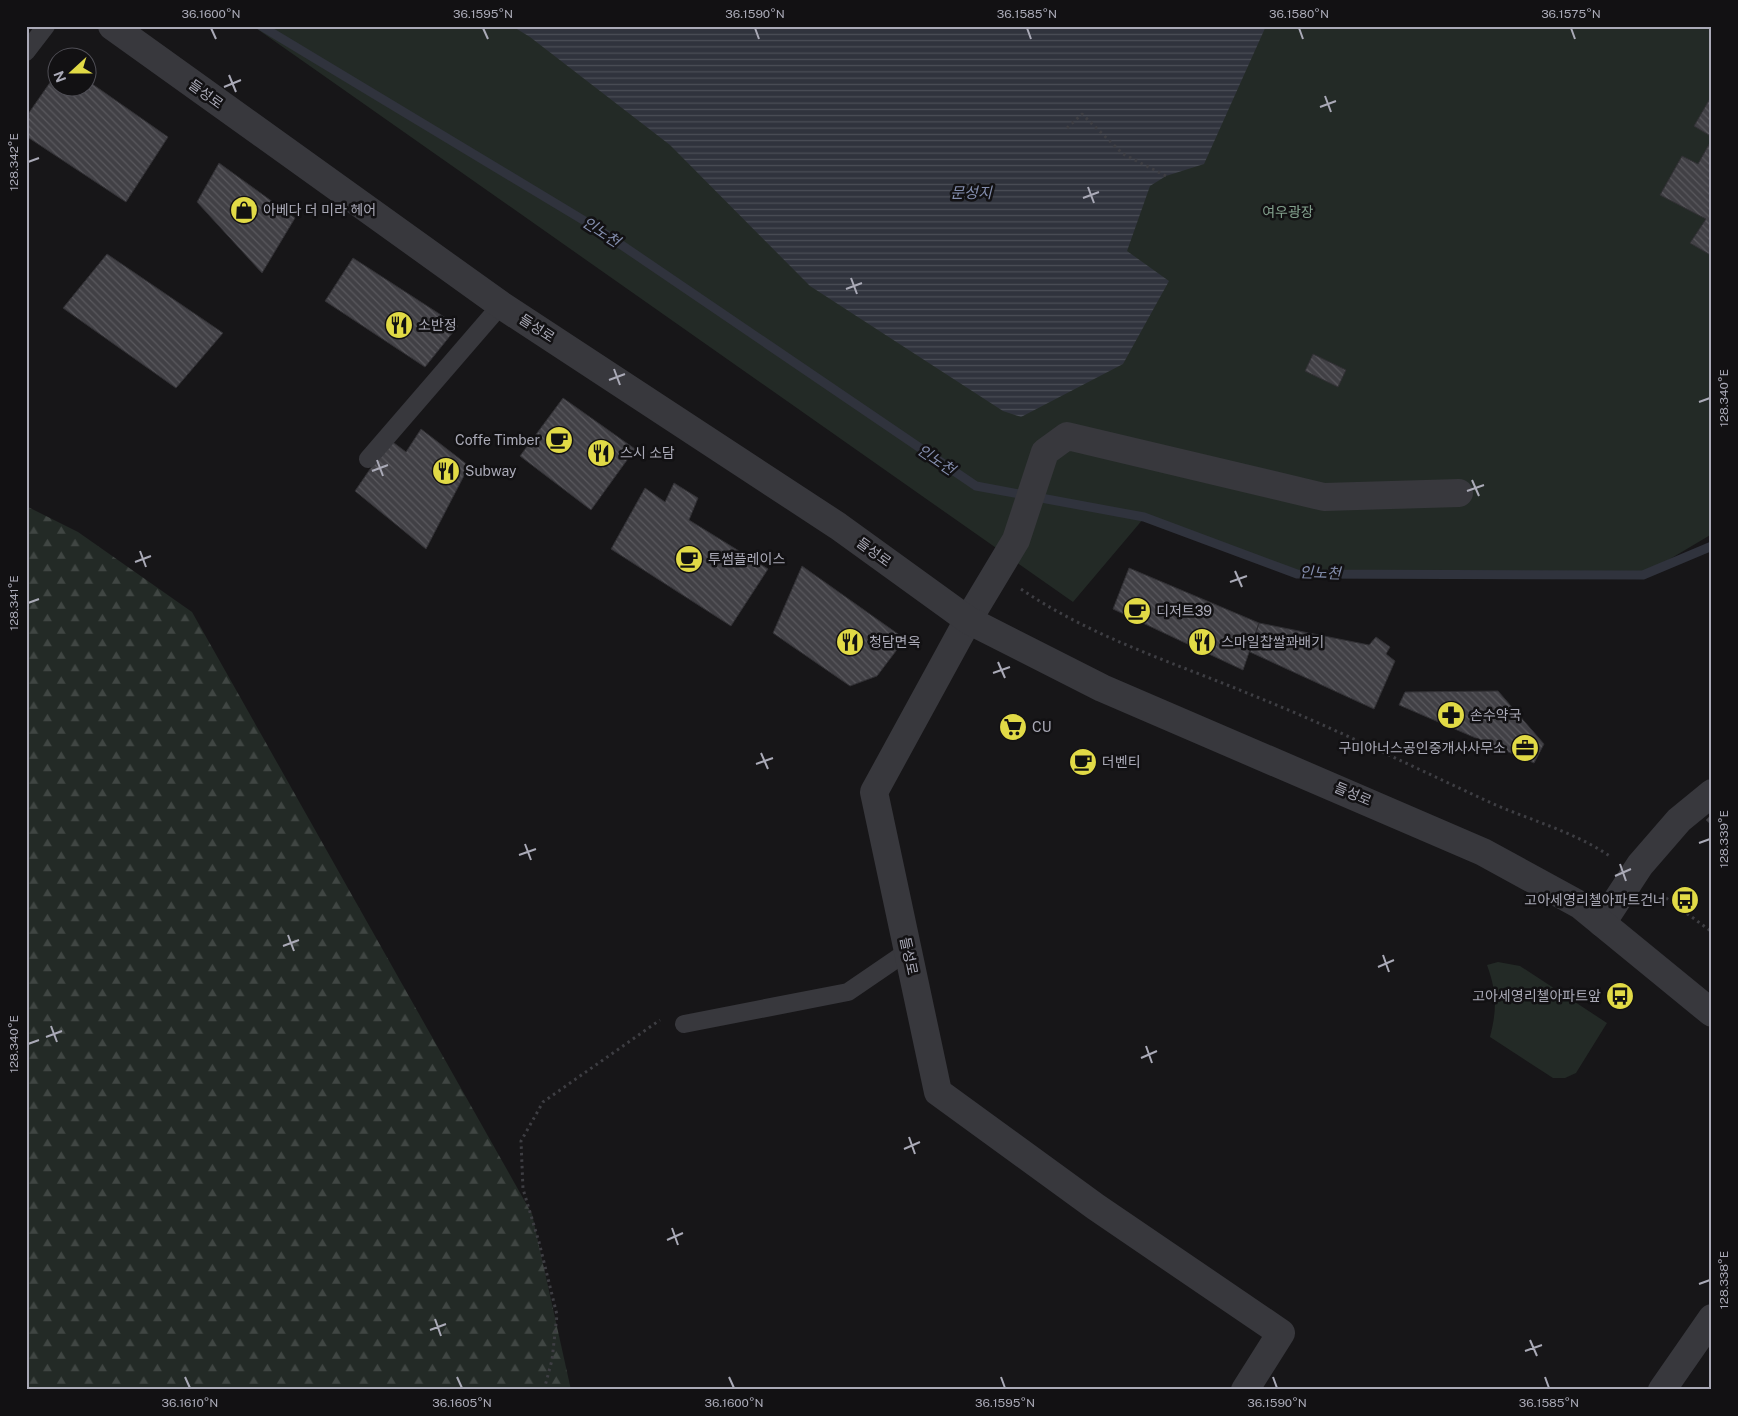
<svg xmlns="http://www.w3.org/2000/svg" width="1738" height="1416" font-family="'Public Sans','Noto Sans KR',sans-serif">
	<style>
		.green { fill: #232a26 }
		.forest { fill: url(#forest-firs) }
		.water { fill: url(#water-rules) }
		.lines { fill: none; stroke-linecap: round; stroke-linejoin: round }
		.stream { stroke: #30333d; stroke-width: 9 }
		.building { fill: url(#building-back-hatch); stroke: #313034 }
		.path { stroke: #3e3e43; stroke-width: 3; stroke-dasharray: 2.5 4; stroke-linecap: butt }
		.service { stroke: #38383d; stroke-width: 18 }
		.minor { stroke: #38383d; stroke-width: 28 }
		.tertiary { stroke: #38383d; stroke-width: 28 }
		.ticks { fill: none; stroke: #aaaab7; stroke-width: 2 }
		.labels { text-anchor: middle; stroke-width: 5; stroke-linejoin: round; paint-order: stroke }
		.street-label { font-size: 14px; fill: #aaaab7; stroke: #121113 }
		.poi-label { font-size: 14px; fill: #aaaab7; stroke: #121113; text-anchor: start }
		.park-label { font-size: 14px; fill: #82a08d; stroke: #121113 }
		.water-label { font-size: 15px; font-style: italic; fill: #848eae; stroke: #121113 }
		.neatline { fill: none; stroke: #aaaab7; stroke-width: 2 }
		.ticks-label { font-size: 12px; text-anchor: middle; fill: #aaaab7 }
	</style>
	<defs>
		<pattern id="forest-firs" width="22" height="20" patternUnits="userSpaceOnUse" patternTransform="scale(1.25)"><rect width="22" height="20" fill="#232a26"/><path d="M5 1l3.5 6h-7zM16 11l3.5 6h-7z" fill="#404643"/></pattern>
		<pattern id="water-rules" width="6" height="5" patternUnits="userSpaceOnUse" patternTransform="scale(1.25)"><rect width="6" height="5" fill="#30333d"/><path d="M0 2.5h6" fill="none" stroke="#4b4e57"/></pattern>
		<pattern id="building-back-hatch" width="6" height="6" patternUnits="userSpaceOnUse" patternTransform="scale(1.25)"><rect width="6" height="6" fill="#414045"/><path d="M-1 5l2 2M0 0l6 6M5-1l2 2" fill="none" stroke="#5a595e"/></pattern>
	</defs>
	<rect width="100%" height="100%" fill="#171618"/>
	<path class="green" d="M253,26H1712V534L1643,575L1297,574L1144,518L1073,602Z
		M1498,962L1520,966L1607,1023L1576,1073L1565,1078H1553L1490,1037C1497,1009 1497,993 1487,965Z"/>
	<path class="forest" d="M26,506L78,532L192,612L532,1214L571,1390H26Z"/>
	<path class="water" d="M512,26H1266L1204,164L1166,176L1150,186L1127,251L1169,281L1123,364L1021,417L1003,411L810,286L670,145L530,37Z"/>
	<g class="lines">
		<path class="stream" d="M261,26L598,229L976,486L1144,517L1297,574L1643,575L1712,546"/>
	</g>
	<path class="building" d="M58,71V88H88V81L168,137L126,202L26,136V117Z
		M1712,95V137L1694,126Z
		M1712,139V256L1690,243L1706,219L1660,195L1682,156L1698,164Z
		M219,163L295,218L262,273L197,202Z
		M107,254L223,333L176,388L63,308Z
		M353,258L458,326L425,367L325,301Z
		M1313,354L1346,370L1338,387L1305,371Z
		M563,398L635,449L591,510L520,456Z
		M421,429L469,466L426,549L355,491L390,440L406,452Z
		M674,483L698,498L689,520L768,569L731,626L611,549L645,488L665,502Z
		M802,566L905,639L877,676L850,686L773,633Z
		M1129,568L1259,623L1243,670L1113,609Z
		M1259,623L1369,645L1376,637L1390,647L1386,654L1395,661L1374,709L1250,652Z
		M1498,691L1544,744L1534,763L1399,705L1405,692Z
		M1712,814V825L1706,820Z"/>
	<g class="lines">
		<path class="path" d="M1067,128L1082,114L1123,154L1166,176
			M1021,589C1091,637 1175,663 1252,695C1332,727 1409,765 1487,801C1528,820 1574,831 1611,857
			M1666,898L1712,932
			M544,1390L552,1360L557,1315L539,1242L523,1189L521,1141L543,1102L660,1020"/>
		<path class="service" d="M26,52L46,26
			M368,459L501,305
			M684,1024L848,992L908,951"/>
		<path class="minor" d="M1602,923L1640,865L1679,820L1712,793
			M1245,1390L1281,1333L1096,1207L938,1092L874,792L968,620L1016,540L1045,452L1067,436L1324,497L1459,493
			M1662,1390L1712,1318"/>
		<path class="tertiary" d="M112,26L501,305L838,526L968,620L1102,688L1483,852L1580,905L1712,1013"/>
	</g>
	<path class="ticks" d="M211,28L216,39M483,28L488,39M755,28L759,39M1027,28L1031,39M1299,28L1303,39M1571,28L1575,39M229,75L236,92M224,87L241,80M1325,96L1331,112M1320,107L1336,101M28,162L39,158M1088,187L1094,203M1083,198L1099,192M851,278L857,294M846,289L862,283M614,369L620,385M609,380L625,374M1699,402L1710,398M377,460L383,476M372,471L388,465M1472,480L1479,496M1467,491L1484,485M140,551L146,567M135,562L151,556M1235,571L1242,587M1230,582L1247,576M28,603L39,599M998,662L1005,678M993,673L1010,667M761,753L768,769M756,764L773,758M1699,843L1710,839M525,844L531,860M519,855L536,849M1620,864L1626,881M1615,876L1631,869M288,935L294,951M283,946L299,940M1383,955L1389,972M1378,967L1394,960M51,1026L57,1042M46,1037L62,1031M28,1044L39,1040M1146,1046L1152,1063M1141,1058L1157,1051M909,1137L915,1154M904,1149L920,1142M672,1228L678,1245M667,1240L683,1233M1699,1284L1710,1280M435,1319L441,1336M430,1330L446,1324M1530,1340L1537,1356M1525,1351L1542,1345M185,1377L190,1388M457,1377L462,1388M729,1377L734,1388M1001,1377L1005,1388M1273,1377L1277,1388M1545,1377L1549,1388"/>
	<defs>
		<g id="shop-disc" transform="scale(1.4375)"><circle r="9.5" fill="#e1da46" stroke="#121113"/><path d="M-5-2.5h2.3a2.7 3.5 0 0 1 5.4 0H5L5.5 6h-11ZM-1.5-2.5h3a1.5 2.3 0 0 0-3 0Z" fill="#111"/></g>
		<g id="restaurant-disc" transform="scale(1.4375)"><circle r="9.5" fill="#e1da46" stroke="#121113"/><path d="M-5-6h1v4h1v-4h1v4h1v-4h1v5L-1.5 .5V6h-2V.5L-5-1ZM5-6V6H3V1.5H1.5Q1.5-4 5-6Z" fill="#111"/></g>
		<g id="cafe-disc" transform="scale(1.4375)"><circle r="9.5" fill="#e1da46" stroke="#121113"/><path d="M-5.5-4.5H6V0H3Q3 3.5 0 3.5H-2.5Q-5.5 3.5-5.5 0ZM3-3.2v2h1.7v-2ZM-6 4.5H4V6H-6Z" fill="#111"/></g>
		<g id="pharmacy-disc" transform="scale(1.4375)"><circle r="9.5" fill="#e1da46" stroke="#121113"/><path d="M-2-6h4v4h4v4h-4v4h-4v-4h-4v-4h4Z" fill="#111"/></g>
		<g id="supermarket-disc" transform="scale(1.4375)"><circle r="9.5" fill="#e1da46" stroke="#121113"/><path d="M-6-5.5h2.5l.6 2H6L4.5 2H-2.5L-4.4-4H-6ZM-1.5 3.2a1.3 1.3 0 1 0 .1 0ZM3 3.2a1.3 1.3 0 1 0 .1 0Z" fill="#111"/></g>
		<g id="office-disc" transform="scale(1.4375)"><circle r="9.5" fill="#e1da46" stroke="#121113"/><path d="M-6-3h4V-5.5h4V-3h4V5H-6ZM-1-4.5V-3h2v-1.5ZM-6 0V1H6V0Z" fill="#111"/></g>
		<g id="bus-disc" transform="scale(1.4375)"><circle r="9.5" fill="#e1da46" stroke="#121113"/><path d="M-5-6H5V4H4V6H2V4H-2V6H-4V4H-5ZM-3.5-4V0h7V-4ZM-3.5 1.2v1.5H-2V1.2ZM2 1.2v1.5H3.5V1.2Z" fill="#111"/></g>
	</defs>
	<g fill-rule="evenodd">
		<use href="#shop-disc" x="244" y="210"/>
		<use href="#restaurant-disc" x="399" y="325"/>
		<use href="#cafe-disc" x="559" y="440"/>
		<use href="#restaurant-disc" x="601" y="453"/>
		<use href="#restaurant-disc" x="446" y="471"/>
		<use href="#cafe-disc" x="689" y="559"/>
		<use href="#cafe-disc" x="1137" y="611"/>
		<use href="#restaurant-disc" x="850" y="642"/>
		<use href="#restaurant-disc" x="1202" y="642"/>
		<use href="#pharmacy-disc" x="1451" y="715"/>
		<use href="#supermarket-disc" x="1013" y="727"/>
		<use href="#office-disc" x="1525" y="748"/>
		<use href="#cafe-disc" x="1083" y="762"/>
		<use href="#bus-disc" x="1685" y="900"/>
		<use href="#bus-disc" x="1620" y="996"/>
	</g>
	<g class="labels">
		<g class="street-label">
			<text transform="translate(206 94) rotate(36)" y="5">들성로</text>
			<text transform="translate(537 328) rotate(33)" y="5">들성로</text>
			<text transform="translate(874 552) rotate(36)" y="5">들성로</text>
			<text transform="translate(1353 794) rotate(23)" y="5">들성로</text>
			<text transform="translate(909 956) rotate(78)" y="5">들성로</text>
		</g>
		<g class="poi-label">
			<text x="263" y="215">아베다 더 미라 헤어</text>
			<text x="418" y="330">소반정</text>
			<text x="540" y="445" text-anchor="end">Coffe Timber</text>
			<text x="620" y="458">스시 소담</text>
			<text x="465" y="476">Subway</text>
			<text x="708" y="564">투썸플레이스</text>
			<text x="1156" y="616">디저트39</text>
			<text x="869" y="647">청담면옥</text>
			<text x="1221" y="647">스마일찹쌀꽈배기</text>
			<text x="1470" y="720">손수약국</text>
			<text x="1032" y="732">CU</text>
			<text x="1506" y="753" text-anchor="end">구미아너스공인중개사사무소</text>
			<text x="1102" y="767">더벤티</text>
			<text x="1666" y="905" text-anchor="end">고아세영리첼아파트건너</text>
			<text x="1601" y="1001" text-anchor="end">고아세영리첼아파트앞</text>
		</g>
		<g class="park-label">
			<text x="1288" y="217">여우광장</text>
		</g>
		<g class="water-label">
			<text x="971" y="198">문성지</text>
			<text transform="translate(601 232) rotate(33)" y="5">인노천</text>
			<text transform="translate(936 460) rotate(34)" y="5">인노천</text>
			<text transform="translate(1320 573) rotate(2)" y="5">인노천</text>
		</g>
	</g>
	<rect width="1738" height="1416" fill="none" stroke="#121113" stroke-width="55"/>
	<g transform="translate(72 72) rotate(249)"><circle r="24" fill="#121113" stroke="#4f4e55"/>
	<path d="M0-4L9 19L0 12L-9 19Z" fill="#e1da46"/>
	<text y="-8" font-size="14" font-weight="bold" text-anchor="middle" fill="#aaaab7">N</text>
	</g>
	<rect x="28" y="28" width="1682" height="1360" class="neatline"/>
	<g class="ticks-label">
		<text x="211" y="18">36.1600°N</text>
		<text x="483" y="18">36.1595°N</text>
		<text x="755" y="18">36.1590°N</text>
		<text x="1027" y="18">36.1585°N</text>
		<text x="1299" y="18">36.1580°N</text>
		<text x="1571" y="18">36.1575°N</text>
		<text transform="translate(14 162) rotate(-90)" y="4">128.342°E</text>
		<text transform="translate(1724 398) rotate(-90)" y="4">128.340°E</text>
		<text transform="translate(14 603) rotate(-90)" y="4">128.341°E</text>
		<text transform="translate(1724 839) rotate(-90)" y="4">128.339°E</text>
		<text transform="translate(14 1044) rotate(-90)" y="4">128.340°E</text>
		<text transform="translate(1724 1280) rotate(-90)" y="4">128.338°E</text>
		<text x="190" y="1407">36.1610°N</text>
		<text x="462" y="1407">36.1605°N</text>
		<text x="734" y="1407">36.1600°N</text>
		<text x="1005" y="1407">36.1595°N</text>
		<text x="1277" y="1407">36.1590°N</text>
		<text x="1549" y="1407">36.1585°N</text>
	</g>
</svg>
